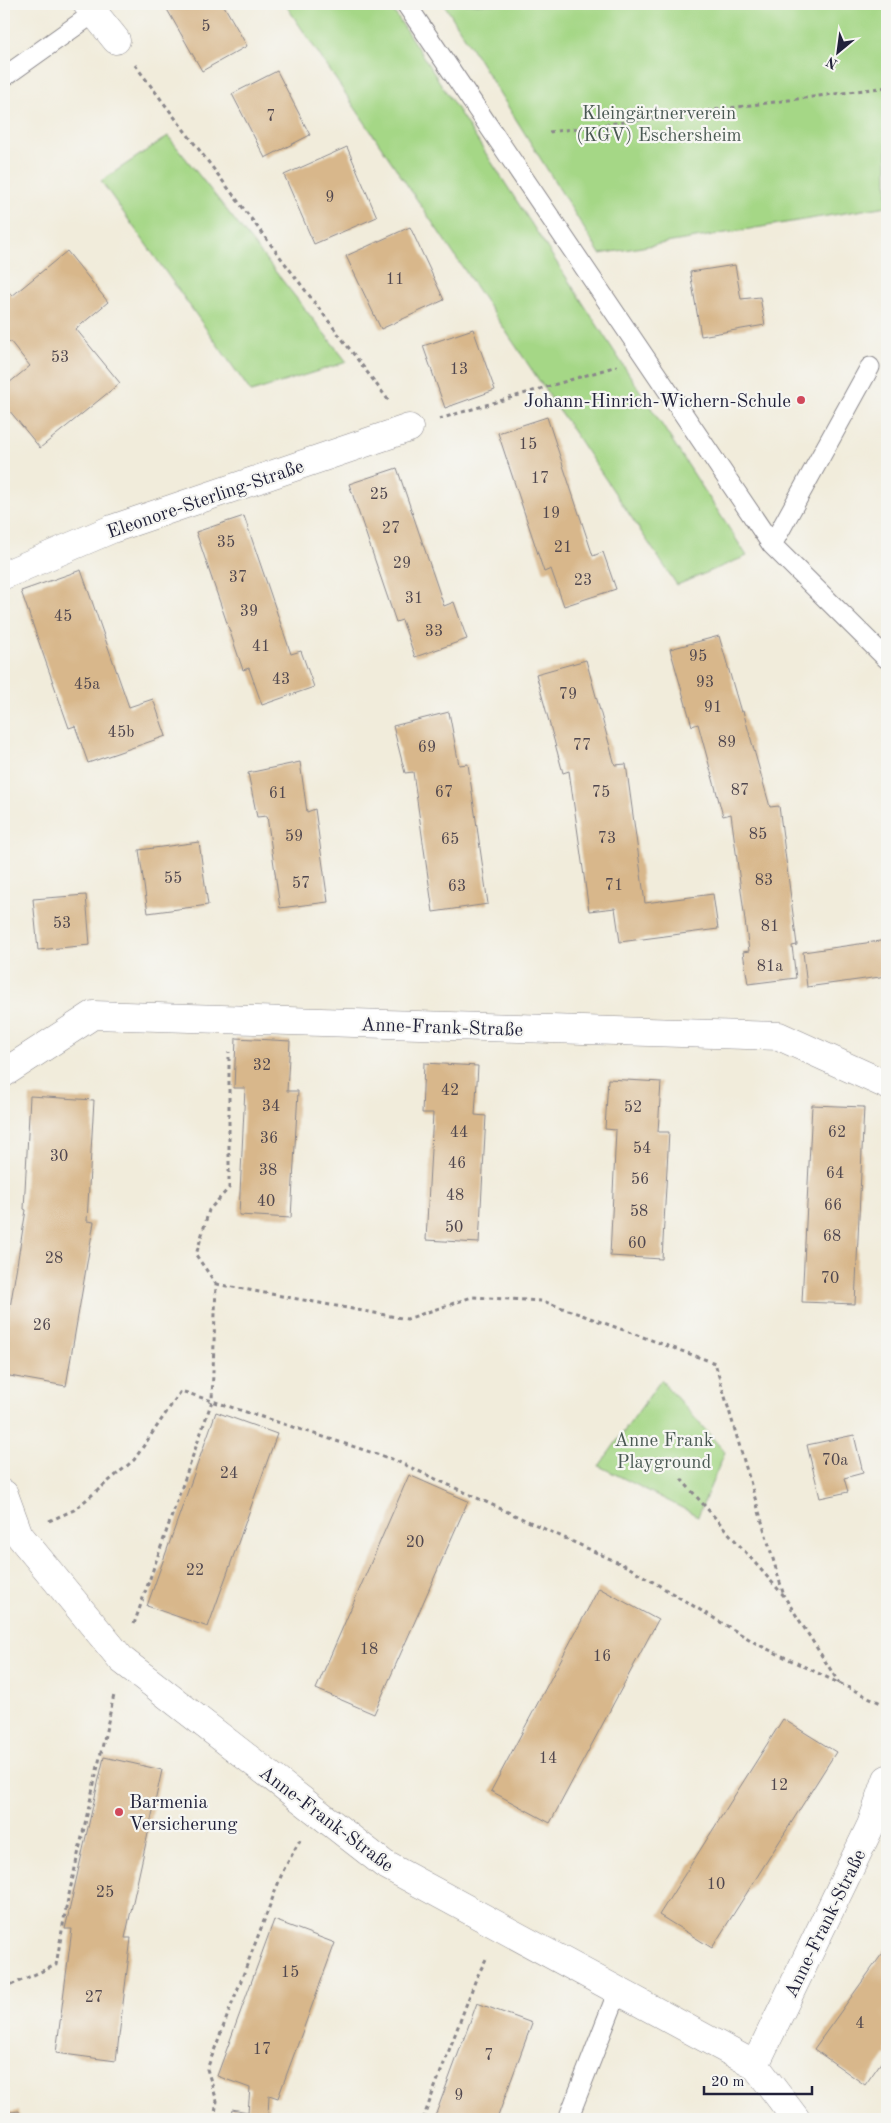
<svg xmlns="http://www.w3.org/2000/svg" width="891" height="2123" font-family="'Old Standard TT',serif">
	<style>
		.green { fill: #a5d786; stroke: #647c60 }
		.building { fill: #d8b78b }
		.lines { fill: none; stroke-linecap: round; stroke-linejoin: round }
		.lane-casing { stroke: #8a878b; stroke-width: 21 }
		.street-casing { stroke: #8a878b; stroke-width: 29 }
		.path { stroke: #8a878b; stroke-width: 3; stroke-dasharray: 4 4; stroke-linecap: butt }
		.lane { stroke: #fff; stroke-width: 19 }
		.street { stroke: #fff; stroke-width: 28 }
		.poi-dot { fill: #d1495b; stroke: #f6f6f2; stroke-width: 2 }
		.labels { text-anchor: middle; stroke-width: 4.5; stroke-linejoin: round; paint-order: stroke }
		.number-label { font-size: 16px; fill: #50474f }
		.park-label { font-size: 19px; fill: #495852; stroke: #f6f6f2 }
		.poi-label { font-size: 19px; fill: #22223b; stroke: #f6f6f2; text-anchor: end }
		.street-label { font-size: 19px; fill: #22223b; stroke: #f6f6f2 }
	</style>
	<rect width="100%" height="100%" fill="#f6f6f2"/>
	<filter id="ink" filterUnits="userSpaceOnUse"><feTurbulence type="fractalNoise" baseFrequency=".02" numOctaves="2"/><feDisplacementMap in="SourceGraphic" scale="10" xChannelSelector="R" yChannelSelector="G"/><feConvolveMatrix kernelMatrix="1 2 1 2 8 2 1 2 1" color-interpolation-filters="sRGB"/></filter>
	<filter id="wash" filterUnits="userSpaceOnUse"><feTurbulence type="fractalNoise" baseFrequency=".0096" numOctaves="4" result="noise"/><feDisplacementMap in="SourceGraphic" scale="20" xChannelSelector="R" yChannelSelector="G"/><feGaussianBlur stdDeviation="1.12" result="paint"/><feColorMatrix in="noise" values="0 0 0 0 0 0 0 0 0 0 0 0 0 0 0 0 0 1.4 0 .05"/><feComposite in="paint" operator="in"/></filter>
	<g filter="url(#wash)">
		<rect width="100%" height="100%" fill="#f1ecdb"/>
		<path class="green" d="M285,4H389L747,556L677,585Z
			M444,4H887V206L600,254Z
			M168,136L347,362L251,392L101,181Z
			M661,1380L725,1452L698,1516L599,1466Z"/>
		<g id="blocks">
			<path class="building" d="M164,4H223L247,46L202,71Z
				M277,71L310,135L265,158L232,94Z
				M347,147L377,217L314,244L284,175Z
				M410,227L444,300L381,329L346,256Z
				M67,251L108,302L76,329L120,383L40,448L4,404V387L30,366L10,341L4,347V286L12,296Z
				M735,265L741,299L760,297L765,325L701,336L690,272Z
				M473,329L495,390L445,408L423,346Z
				M547,417L593,556L603,552L616,589L564,606L551,569L544,572L498,433Z
				M397,468L444,606L454,602L467,639L415,657L402,620L396,622L349,484Z
				M244,516L291,654L301,651L314,687L262,705L249,668L243,670L196,532Z
				M81,570L129,707L153,699L166,736L88,763L75,726L69,728L21,591Z
				M719,636L741,712L743,711L770,807L779,806L797,945L792,946L796,978L748,984L743,952L749,951L731,814L723,816L698,724L692,726L670,649Z
				M586,660L615,765L626,764L645,903L713,894L718,929L620,942L615,908L589,911L569,771L563,773L536,674Z
				M449,712L459,765L468,764L488,904L433,912L413,772L405,773L393,726Z
				M300,762L307,812L315,809L328,902L280,908L267,816L257,817L248,773Z
				M199,842L208,905L148,913L139,850Z
				M86,895L90,945L38,950L33,899Z
				M887,940V976L807,987L803,952Z
				M236,1038L290,1041L287,1091H298L291,1218L239,1215L245,1088H234Z
				M424,1063L478,1066L475,1115L486,1116L479,1243L426,1240L433,1113H422Z
				M608,1079L661,1082L658,1132H669L662,1259L610,1256L616,1130L605,1129Z
				M30,1096L94,1100L87,1221L94,1222L66,1386L4,1375V1344L26,1210L24,1209Z
				M812,1105L864,1107L855,1304L802,1302Z
				M216,1412L277,1434L208,1627L147,1606Z
				M854,1435L863,1473L844,1478L848,1492L820,1498L807,1445Z
				M409,1475L468,1501L374,1714L316,1689Z
				M599,1588L658,1620L550,1823L491,1791Z
				M783,1719L836,1752L712,1948L659,1915Z
				M104,1757L162,1770L125,1938H131L116,2061L56,2053L72,1929H65Z
				M274,1920L335,1943L278,2098L269,2095L268,2116L279,2119H230L232,2109L248,2112L250,2088L217,2076Z
				M887,1947V2054L865,2085L814,2049Z
				M477,2003L532,2023L497,2119H434Z
				M19,2111L20,2119H4V2113Z"/>
		</g>
	</g>
	<g filter="url(#ink)">
		<use href="#blocks" fill-opacity="0" stroke="#8a878b" stroke-width="1"/>
		<g class="lines">
			<g class="lane-casing">
				<path id="lane" d="M406,4L772,545L887,659
					M4,77L94,13
					M772,545L870,367
					M568,2119L618,1991"/>
			</g>
			<g class="street-casing">
				<path id="street" d="M87,4L116,40
					M4,575L112,529L409,428
					M4,1073L93,1015L779,1036L887,1085
					M4,1494L19,1535L122,1660L384,1864L755,2065L871,1825L887,1779
					M755,2065L796,2119"/>
			</g>
			<path class="path" d="M135,65L389,401
				M549,132L887,87
				M439,419L617,366
				M216,1284L407,1319L472,1297L543,1301L715,1363L784,1596
				M681,1479L784,1596L839,1683
				M49,1521L74,1510L134,1460L181,1391L392,1459L628,1567L759,1645L887,1706
				M134,1624L212,1401L216,1284L196,1255L209,1210L229,1188V1052
				M4,1988L56,1965L66,1908L114,1695
				M214,2119L217,2101L207,2069L283,1871L300,1840
				M423,2119L476,1979L487,1957"/>
			<use href="#lane" class="lane"/>
			<use href="#street" class="street"/>
		</g>
	</g>
	<g class="poi-dot">
		<circle cx="801" cy="400" r="5"/>
		<circle cx="119" cy="1812" r="5"/>
	</g>
	<g class="labels">
		<g class="number-label">
			<text x="206" y="31">5</text>
			<text x="271" y="121">7</text>
			<text x="330" y="202">9</text>
			<text x="395" y="284">11</text>
			<text x="60" y="362">53</text>
			<text x="459" y="374">13</text>
			<text x="528" y="449">15</text>
			<text x="540" y="483">17</text>
			<text x="379" y="499">25</text>
			<text x="551" y="518">19</text>
			<text x="391" y="533">27</text>
			<text x="226" y="547">35</text>
			<text x="563" y="552">21</text>
			<text x="402" y="568">29</text>
			<text x="238" y="582">37</text>
			<text x="583" y="585">23</text>
			<text x="414" y="603">31</text>
			<text x="249" y="616">39</text>
			<text x="63" y="621">45</text>
			<text x="434" y="636">33</text>
			<text x="261" y="651">41</text>
			<text x="698" y="661">95</text>
			<text x="281" y="684">43</text>
			<text x="705" y="687">93</text>
			<text x="87" y="689">45a</text>
			<text x="568" y="699">79</text>
			<text x="713" y="712">91</text>
			<text x="121" y="737">45b</text>
			<text x="727" y="747">89</text>
			<text x="582" y="750">77</text>
			<text x="427" y="752">69</text>
			<text x="740" y="795">87</text>
			<text x="444" y="797">67</text>
			<text x="601" y="797">75</text>
			<text x="278" y="798">61</text>
			<text x="758" y="839">85</text>
			<text x="294" y="841">59</text>
			<text x="607" y="843">73</text>
			<text x="450" y="844">65</text>
			<text x="173" y="883">55</text>
			<text x="764" y="885">83</text>
			<text x="301" y="888">57</text>
			<text x="614" y="890">71</text>
			<text x="457" y="891">63</text>
			<text x="62" y="928">53</text>
			<text x="770" y="931">81</text>
			<text x="770" y="971">81a</text>
			<text x="262" y="1070">32</text>
			<text x="450" y="1095">42</text>
			<text x="271" y="1111">34</text>
			<text x="633" y="1112">52</text>
			<text x="459" y="1137">44</text>
			<text x="837" y="1137">62</text>
			<text x="269" y="1143">36</text>
			<text x="642" y="1153">54</text>
			<text x="59" y="1161">30</text>
			<text x="457" y="1168">46</text>
			<text x="268" y="1175">38</text>
			<text x="835" y="1178">64</text>
			<text x="640" y="1184">56</text>
			<text x="455" y="1200">48</text>
			<text x="266" y="1206">40</text>
			<text x="833" y="1210">66</text>
			<text x="639" y="1216">58</text>
			<text x="454" y="1232">50</text>
			<text x="832" y="1241">68</text>
			<text x="637" y="1248">60</text>
			<text x="54" y="1263">28</text>
			<text x="830" y="1283">70</text>
			<text x="42" y="1330">26</text>
			<text x="835" y="1465">70a</text>
			<text x="229" y="1478">24</text>
			<text x="415" y="1547">20</text>
			<text x="195" y="1575">22</text>
			<text x="369" y="1654">18</text>
			<text x="602" y="1661">16</text>
			<text x="548" y="1763">14</text>
			<text x="779" y="1790">12</text>
			<text x="716" y="1889">10</text>
			<text x="105" y="1897">25</text>
			<text x="290" y="1977">15</text>
			<text x="94" y="2002">27</text>
			<text x="860" y="2028">4</text>
			<text x="262" y="2054">17</text>
			<text x="489" y="2060">7</text>
			<text x="459" y="2100">9</text>
		</g>
		<g class="park-label">
			<text x="659" y="119">Kleingärtnerverein<tspan x="659" dy="22">(KGV) Eschersheim</tspan></text>
			<text x="664" y="1446">Anne Frank<tspan x="664" dy="22">Playground</tspan></text>
		</g>
		<g class="poi-label">
			<text x="791" y="407">Johann-Hinrich-Wichern-Schule</text>
			<text x="129" y="1808" text-anchor="start">Barmenia<tspan x="129" dy="22">Versicherung</tspan></text>
		</g>
		<g class="street-label">
			<text transform="translate(205 498) rotate(-19)" y="7">Eleonore-Sterling-Straße</text>
			<text transform="translate(442 1026) rotate(2)" y="7">Anne-Frank-Straße</text>
			<text transform="translate(327 1818) rotate(37)" y="7">Anne-Frank-Straße</text>
			<text transform="translate(824 1923) rotate(-64)" y="7">Anne-Frank-Straße</text>
		</g>
	</g>
	<rect width="891" height="2123" fill="none" stroke="#f6f6f2" stroke-width="20"/>
	<g transform="translate(838 52) rotate(209)" stroke="#f6f6f2" stroke-width="4" paint-order="stroke">
	<path d="M0-4L9 19L0 12L-9 19Z" fill="#22223b"/>
	<text y="-8" font-size="14" font-weight="bold" text-anchor="middle" fill="#22223b">N</text>
	</g>
	<path d="M704 2086v8h108v-8" fill="none" stroke="#22223b" stroke-width="2.5"/>
	<text x="711" y="2086" font-size="15" fill="#22223b" stroke="#f6f6f2" stroke-width="4" paint-order="stroke">20 m</text>
</svg>
